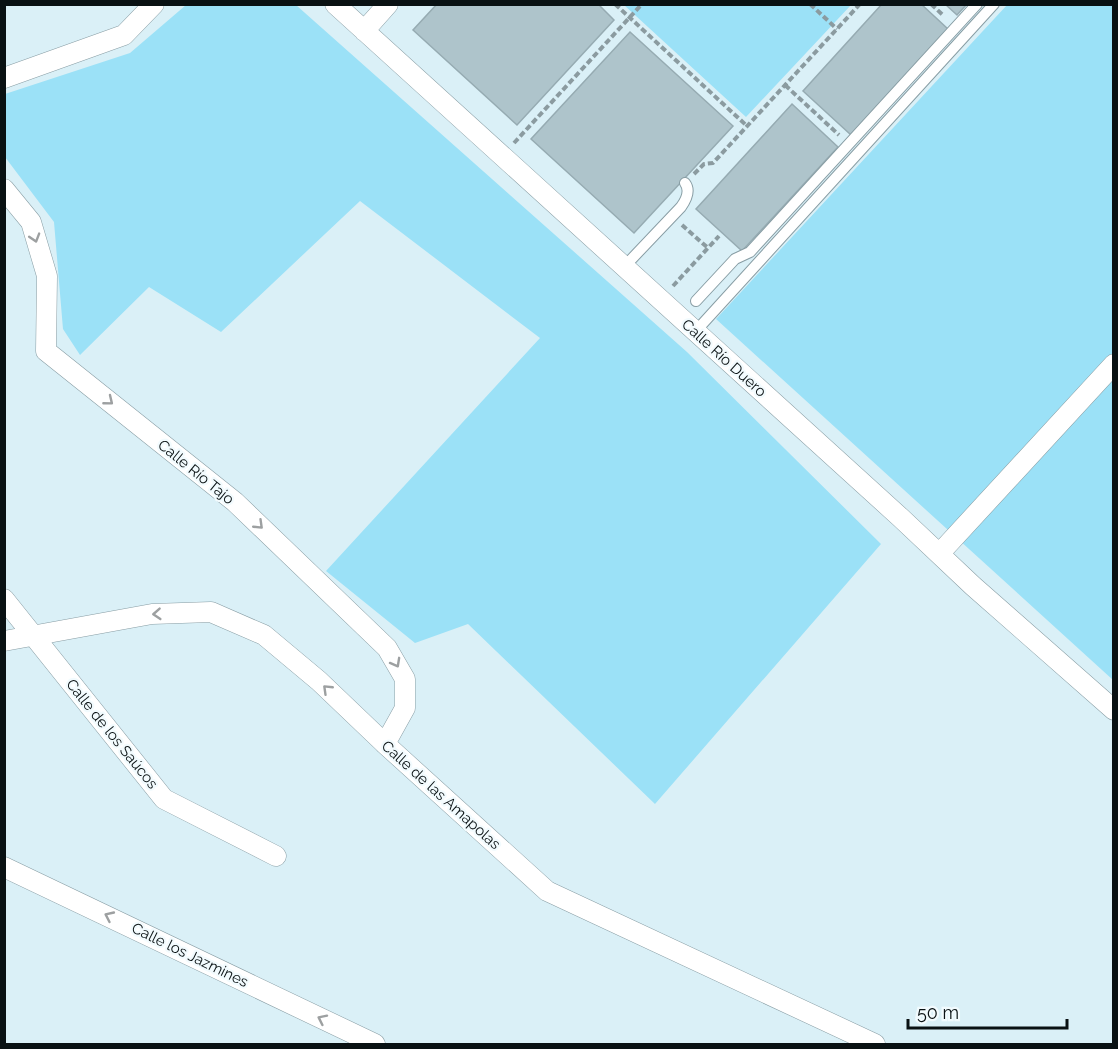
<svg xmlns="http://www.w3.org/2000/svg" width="1118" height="1049" font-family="Raleway,sans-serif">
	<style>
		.green { fill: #9be1f7 }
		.building { fill: #aec4cb; stroke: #96abb2; stroke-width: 1.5 }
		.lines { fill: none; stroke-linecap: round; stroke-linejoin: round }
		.service-casing { stroke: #889da4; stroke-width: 12 }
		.minor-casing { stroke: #889da4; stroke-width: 21 }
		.path { stroke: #8b9ba0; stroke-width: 4; stroke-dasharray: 6 3; stroke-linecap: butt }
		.service { stroke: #fff; stroke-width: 10 }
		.minor { stroke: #fff; stroke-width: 20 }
		.oneway { stroke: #9da0a1 }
		.labels { text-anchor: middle; stroke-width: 4.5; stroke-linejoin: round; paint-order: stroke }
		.street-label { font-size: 15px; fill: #091113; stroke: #f2fbfe }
	</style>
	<rect width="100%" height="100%" fill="#daf0f7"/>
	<path class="green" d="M186,5H296L687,352L881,544L655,804L468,624L415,643L326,571L540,338L360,201L221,332L149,287L80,355L63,329L54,222L5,157V94L130,53Z
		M624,5H851L746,117Z
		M1007,5H1113V680L716,319Z"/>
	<path class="building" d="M437,4H598L614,20L517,125L413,30Z
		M882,4H921L948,29L851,135L803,91Z
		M945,4H967L957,15Z
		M630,32L733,126L634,233L531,139Z
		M792,104L838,147L742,251L696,209Z"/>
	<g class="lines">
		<g class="service-casing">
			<path id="service" d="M624,267L681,207C686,200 691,191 685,183
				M696,301L735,259L750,252L977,4
				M695,332L994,4"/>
		</g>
		<g class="minor-casing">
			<path id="minor" d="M335,4L901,518L973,586L1114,710
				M364,31L388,4
				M4,78L124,35L154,4
				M4,189L31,222L47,276L46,351L235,502L387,648L405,679V708L385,744
				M939,554L1114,364
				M4,599L164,799L276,856
				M4,641L152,614L211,612L264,635L319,681L385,744L547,891L875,1044
				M4,867L375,1044"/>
		</g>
		<path class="path" d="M615,4L747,126
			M810,4L837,29
			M931,4L944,16
			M785,85L839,135
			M514,143L642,4
			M694,174L704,164L713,163L860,4
			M682,225L708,248
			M673,286L719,236"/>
		<use href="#service" class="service"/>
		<use href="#minor" class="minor"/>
	</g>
	<defs><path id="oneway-chevron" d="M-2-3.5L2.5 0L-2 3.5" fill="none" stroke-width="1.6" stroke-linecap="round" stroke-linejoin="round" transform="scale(1.5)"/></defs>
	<g class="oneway">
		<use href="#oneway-chevron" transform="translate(35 238) rotate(73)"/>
		<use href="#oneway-chevron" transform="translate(109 401) rotate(39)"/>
		<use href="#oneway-chevron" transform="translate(259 525) rotate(44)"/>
		<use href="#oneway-chevron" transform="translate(157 614) rotate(176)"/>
		<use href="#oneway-chevron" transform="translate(396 663) rotate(61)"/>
		<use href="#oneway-chevron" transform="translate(327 689) rotate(-136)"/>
		<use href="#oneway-chevron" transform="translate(109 916) rotate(-155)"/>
		<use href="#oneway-chevron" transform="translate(322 1019) rotate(-154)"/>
	</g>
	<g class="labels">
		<g class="street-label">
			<text transform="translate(724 358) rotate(42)" y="5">Calle Río Duero</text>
			<text transform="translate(196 472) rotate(39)" y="5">Calle Río Tajo</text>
			<text transform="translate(112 734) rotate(51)" y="5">Calle de los Saúcos</text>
			<text transform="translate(441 795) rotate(42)" y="5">Calle de las Amapolas</text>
			<text transform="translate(190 955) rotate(26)" y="5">Calle los Jazmines</text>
		</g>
	</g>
	<rect width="1118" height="1049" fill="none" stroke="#091113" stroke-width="12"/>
	<path d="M908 1019v9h159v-9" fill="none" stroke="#091113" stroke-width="3"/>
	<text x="917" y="1019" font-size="18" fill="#091113" stroke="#f2fbfe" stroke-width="4.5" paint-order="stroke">50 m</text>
</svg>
